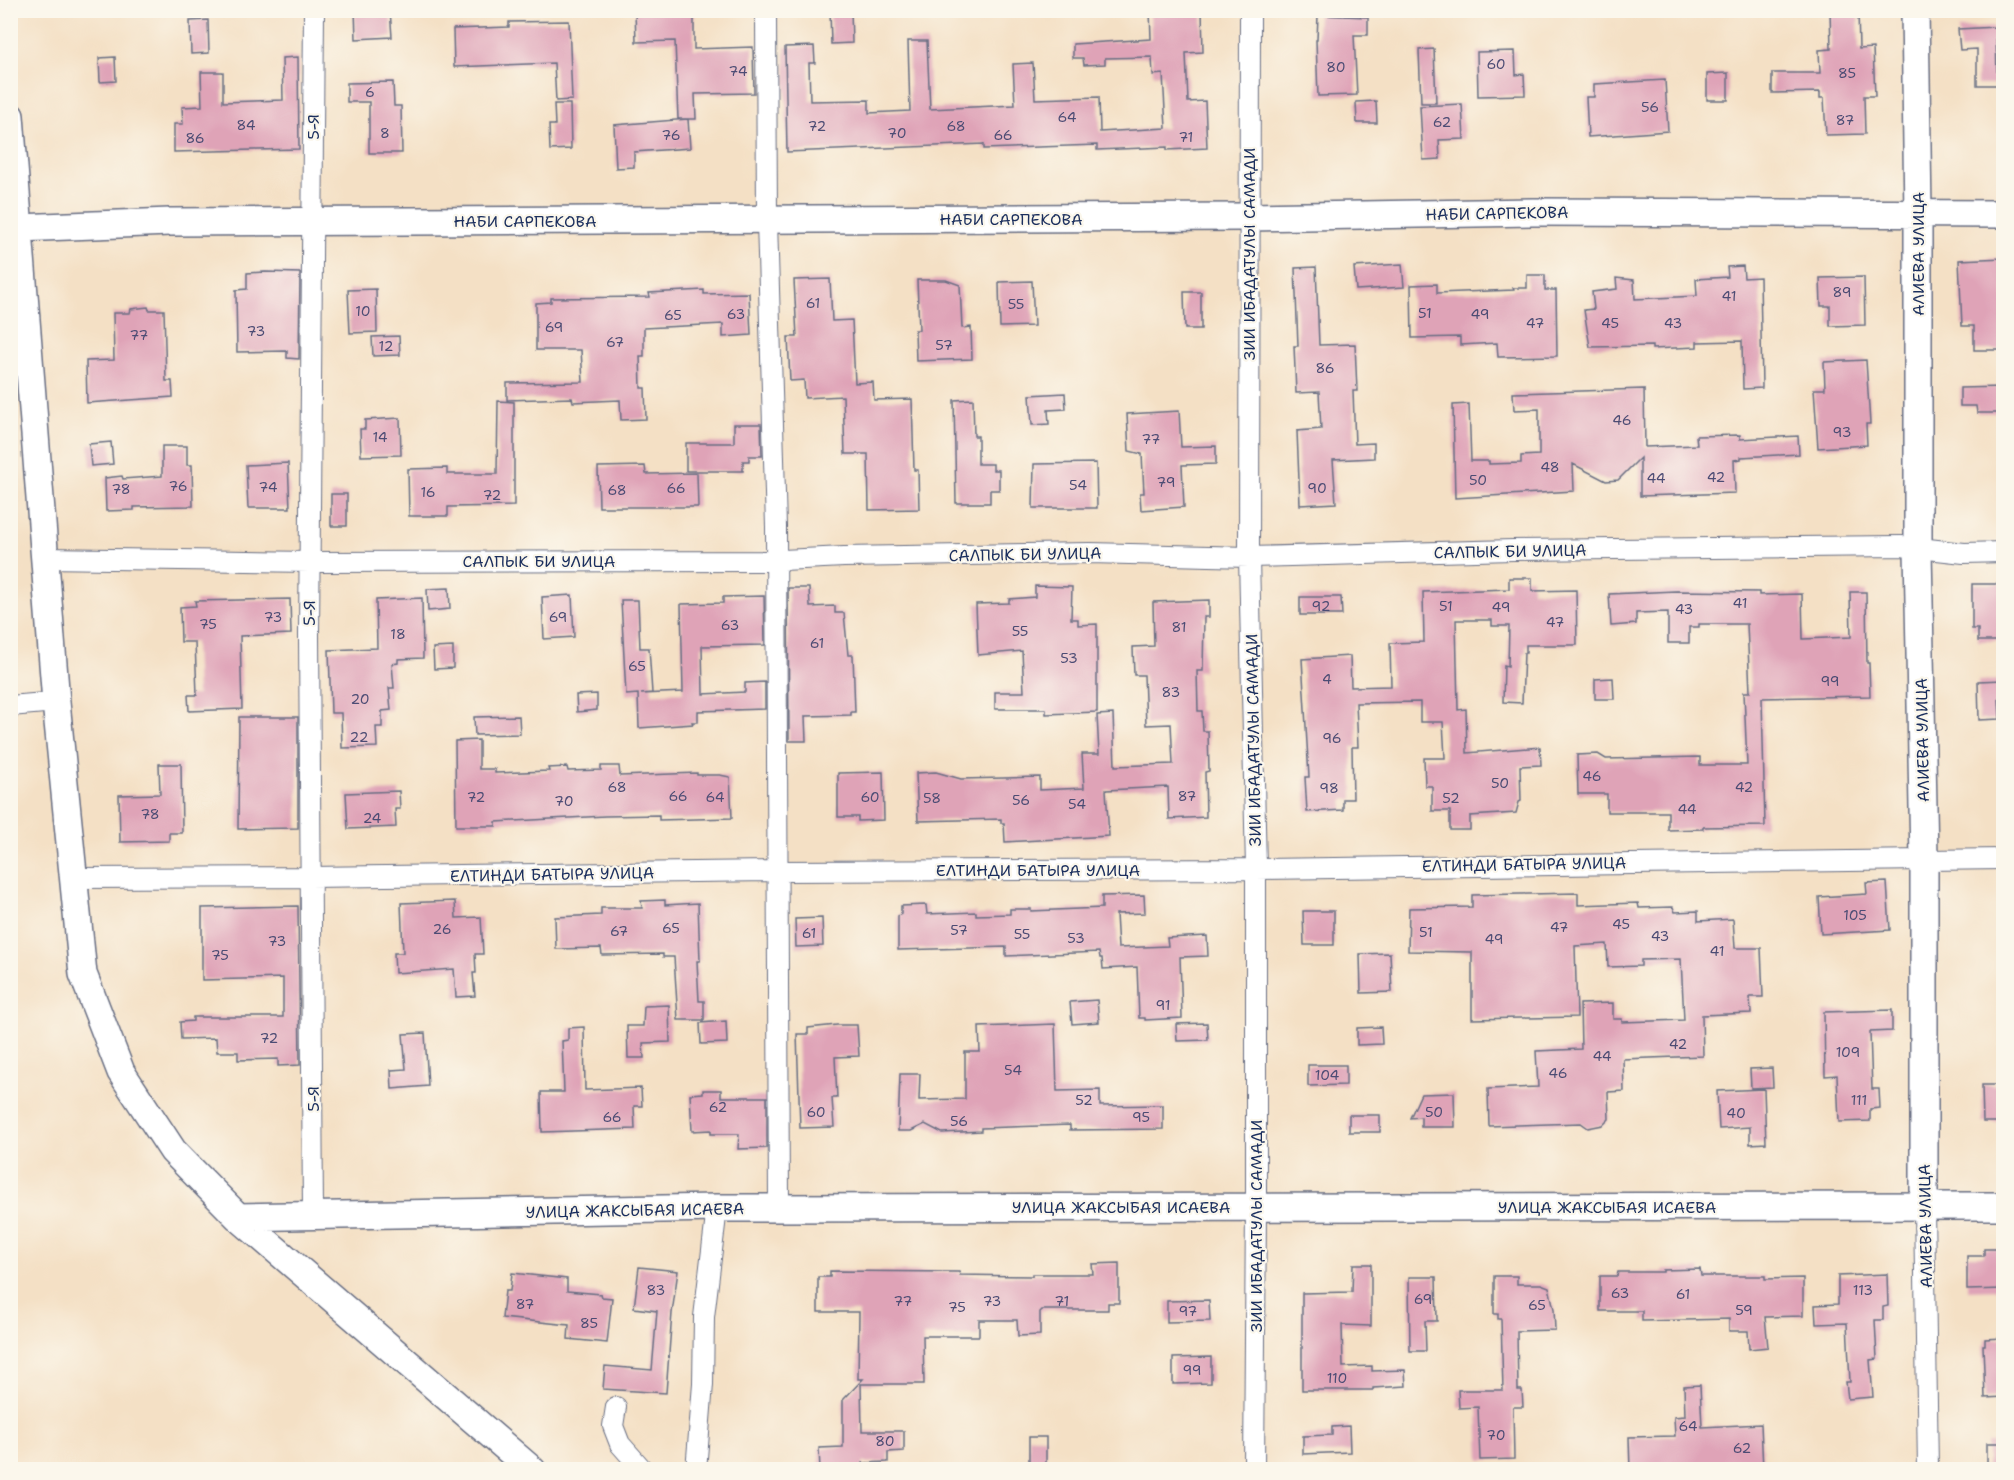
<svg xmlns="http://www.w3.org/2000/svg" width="2014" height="1480" font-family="'Shantell Sans',sans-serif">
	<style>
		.building { fill: #dfa3b7 }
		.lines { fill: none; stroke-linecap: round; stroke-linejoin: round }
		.street-casing { stroke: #676d82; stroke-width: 22 }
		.secondary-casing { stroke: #676d82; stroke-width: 30 }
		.street { stroke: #fff; stroke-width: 20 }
		.secondary { stroke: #fff; stroke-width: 27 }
		.labels { text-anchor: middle; stroke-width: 4.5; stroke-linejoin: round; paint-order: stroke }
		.number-label { font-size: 14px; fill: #4c4c74 }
		.street-label { font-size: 16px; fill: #1b2f5e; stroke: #fbf7ec }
	</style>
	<rect width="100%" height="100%" fill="#fbf7ec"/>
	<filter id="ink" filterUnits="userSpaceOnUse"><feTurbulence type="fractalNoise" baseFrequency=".0167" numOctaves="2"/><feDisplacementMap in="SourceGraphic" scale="12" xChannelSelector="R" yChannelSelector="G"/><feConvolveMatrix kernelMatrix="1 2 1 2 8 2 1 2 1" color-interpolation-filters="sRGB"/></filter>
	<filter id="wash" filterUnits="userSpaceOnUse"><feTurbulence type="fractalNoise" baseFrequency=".008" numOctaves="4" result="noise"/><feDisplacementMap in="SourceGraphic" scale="24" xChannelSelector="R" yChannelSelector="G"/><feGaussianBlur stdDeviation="1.35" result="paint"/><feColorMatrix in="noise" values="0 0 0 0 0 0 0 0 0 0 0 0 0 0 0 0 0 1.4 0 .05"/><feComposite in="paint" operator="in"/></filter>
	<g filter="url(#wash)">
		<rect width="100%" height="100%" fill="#f4e0c5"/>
		<g id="blocks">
			<path class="building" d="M355,10H390L392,37L356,39Z
				M635,10H694V49L753,47L754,93L695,94L696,119H678L675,41L636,42Z
				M830,10H851L852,43L831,44Z
				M1150,10H1202L1203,52L1186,53L1188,102L1205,101L1207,148L1167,150V147L1097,150V145L984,149V144L787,152L785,47L814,46L815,63H809L810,101L869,100V113L910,111L908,41H927L930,109L1015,105L1013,64L1033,63L1035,99L1099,97L1100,132L1166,128L1163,74L1153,75L1152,57L1105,58V64L1084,65L1083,58H1073V44L1151,39Z
				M1830,10H1858L1859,49L1873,48L1875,96H1864L1865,134L1826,135L1824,98H1820V92L1772,93V73H1820L1819,50L1831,49Z
				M1318,15L1368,17V35H1354L1357,95L1318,96L1316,40H1317Z
				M208,20L209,53L191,54L190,21Z
				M569,21L572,100L556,101L554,63L454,67L453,29L509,27V22Z
				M1996,27L1997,85H1977V49L1960,50L1958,29Z
				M1434,49L1436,103H1421L1419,50Z
				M1515,51L1516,75L1524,74L1525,95L1478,96L1477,52Z
				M115,57L116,81L100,82L99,58Z
				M298,57L299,149L174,152V124H183L182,107L202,106L201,72H223V102L283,100L282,58Z
				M1728,73V100H1707V74Z
				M1665,80L1668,131L1588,137L1586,97H1594V84Z
				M393,82L394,106H401L402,153H369V102H347V83Z
				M1376,101L1377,123H1357L1356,102Z
				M554,104H570L571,149L550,150L549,125H555Z
				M1462,104L1464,139L1439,140L1440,159L1423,160L1420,106Z
				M688,119L690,148L634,152V167L616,168L614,125Z
				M2004,258V350H1974V326H1962L1959,260Z
				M1402,264L1404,287L1356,290L1354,267Z
				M1743,266L1744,278L1760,277L1762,388L1743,389L1742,341L1697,342V347L1652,349V346L1590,347L1584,310L1594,309L1592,292L1617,289L1616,278L1634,280L1635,299L1697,296L1696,279L1728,277L1727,267Z
				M1316,267L1319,345L1355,344L1357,391H1353L1355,444L1374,443V458L1333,460L1336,503L1300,505L1297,431L1321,429L1319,392L1296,393L1294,346H1298L1295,268Z
				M265,272L300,273L299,359L287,358V351L237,352L236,290L247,289V273Z
				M1527,275H1545V290H1556L1557,356L1498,357L1497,343L1460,345V337L1412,338L1411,285L1437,284V293L1514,290L1513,288H1527Z
				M1864,277L1865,325L1830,326V306H1821L1820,278Z
				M830,279L832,321L852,320L855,383L873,382L874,400L912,399L914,470H918L919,509L869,510L868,454H845L843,396L805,398L804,380L790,381L788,337H797L794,280Z
				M917,280H946L960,285L962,328L971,327L972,359L916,361L915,330H919Z
				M1032,281L1034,326L1000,327L999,282Z
				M376,289L377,332L350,333L348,290Z
				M704,290V294L749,293L751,335L723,337V324L644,328V356H640L641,388H645L646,419L621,420L620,400L573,402L572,398L507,400V383L583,382L581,350H536V303L551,302V298L650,297L649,293Z
				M1184,292H1201V329H1185Z
				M148,307L149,310H164L166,381H172L173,397L87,403L86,361L114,360L113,313H130L131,309Z
				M399,336L400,355L373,356L372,337Z
				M1866,360L1870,424H1866L1867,445L1818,448L1814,389H1825L1824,362Z
				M2004,387V413H1977L1976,406H1960V388Z
				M1644,389L1645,447L1697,445L1696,436L1740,435V439L1798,436L1799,454L1741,457V459L1734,460L1735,493L1640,496V458L1618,480L1606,481L1573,464L1574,491L1455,498L1453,405L1469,404L1471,461H1489V464L1521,463V456L1539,455V409L1514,410L1513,393Z
				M1065,393L1066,409L1048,410L1049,424L1032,425L1030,395Z
				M973,399L974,436H978V464H993V470H999V490H990V503H956L954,400Z
				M498,401L514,402V506L448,507V516H409L408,469L447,468V474H497Z
				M1179,411L1181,447L1216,446V464L1182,465L1184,507L1141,510L1140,493H1144L1142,454L1129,451L1127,414Z
				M400,418L401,455L361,456L360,429H365V420Z
				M734,424H761L762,456H749V461H743V471H686V443H734Z
				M111,442L113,464L91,466L89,444Z
				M162,446H187V465H192L193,506L134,507V510L106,511L105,478L122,476L123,479L162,476Z
				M288,463L290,508H248L246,465Z
				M1096,463L1097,508H1033L1034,464Z
				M645,466L646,474L697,473L698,507H599L598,467Z
				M331,494H347V526H331Z
				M1509,578H1532V591L1576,590L1577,645H1526V653H1524L1522,703L1503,702L1504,665L1508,666L1509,626H1492V620H1456L1458,710L1466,709L1467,753L1540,747L1541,765L1520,766L1521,801L1519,802L1516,813L1470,816V830H1450V811H1432V786H1425L1424,758H1445L1443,722H1420V702L1356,703L1358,747H1352L1353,799H1343V810L1307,812L1305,777H1309L1302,659L1350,656L1351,687L1391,686L1390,643L1424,642L1423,592L1509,589Z
				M1972,584H2004V641H1978V629H1972Z
				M1035,586L1072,587L1071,619H1078V625L1097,624V712L1046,714V709H995V692H1024L1022,651L978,655L976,604L1009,603V599L1035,597Z
				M449,588L450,609L428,611L427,589Z
				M788,588H809L810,607L835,606V613H844L848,655H853L855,712H851V715L805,716L806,741H789Z
				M1676,591L1759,592V595L1802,594L1803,639L1851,637L1850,592H1866L1867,663H1869L1870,696L1762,698L1765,826L1703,827V829L1668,830V812H1607V794H1578L1577,755L1598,754L1606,759L1700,757V765H1747L1744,692H1750L1747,624H1699V627H1689V643H1668V612L1636,613V624L1611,626L1609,594Z
				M572,595L574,637L544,639L542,597Z
				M764,596L765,645L702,646L703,694L745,692V683L765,682V709L698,711V722H692L693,724L639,728L638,694L626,695L621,600H638L640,648H649L652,693L641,694L683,692L681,604L723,603V597Z
				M1300,597H1341L1342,615H1300Z
				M422,598L423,658L398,659V663L392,664L394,688H389L391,710L382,711V727H376L377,747L342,748L341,713H331L329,650L377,648L376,600Z
				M290,599L291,634L240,636L242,709L189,711L188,695H197L195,642H181L180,607L196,606L195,601Z
				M1209,600V617H1204L1203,671H1197L1198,711H1202L1203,731H1208L1209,771L1205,772L1206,817L1169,819L1168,787L1106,790L1109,836L1005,842L1004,823H1001V819L918,821L916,773L936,772L961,779L1040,777V790L1084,788L1082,754H1099L1097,715L1113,714L1115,766L1173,764L1171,724L1146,725L1144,675H1134L1133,647L1154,646L1153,602Z
				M453,647V668L434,669L433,648Z
				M1613,678L1614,699H1595V679Z
				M2004,680V697L1999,698L2000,719L1979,720L1978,681Z
				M597,694V710L577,712L576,695Z
				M519,716L520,734L475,735L474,717Z
				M239,717H298V828L238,829Z
				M479,740V769H495V773L549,771L548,768L567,767L568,771L601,770V766H619L620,776L697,773V775H720L730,777L732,818L659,820V815L605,816L496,822V826H456L455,741Z
				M159,764H181L182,833H169V841L120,842L119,795L160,794Z
				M883,772L884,820L858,821V817H838V773Z
				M399,791L400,809H395L396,827L348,829L346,793Z
				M1887,882L1890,930L1821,934L1819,897L1867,894L1866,883Z
				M1578,893V905L1638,903L1639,908L1673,907L1675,912L1698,911V921L1733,919L1735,948H1761L1763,997H1750L1751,1013L1702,1015L1703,1056L1623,1059L1624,1091L1608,1092L1609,1119L1603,1125L1588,1128L1581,1123L1489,1126L1488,1089L1538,1087L1536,1051L1581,1049L1580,1004L1613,1003V1019H1622V1022L1684,1020L1681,959L1641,960V966L1608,967L1607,944L1575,946L1577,1017L1472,1019V952L1408,951L1409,908L1472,907V895Z
				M1144,895L1145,913L1116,914L1118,948L1168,946L1167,938L1207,936L1208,956L1180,957L1182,1018L1145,1020V1018H1139L1137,967L1103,969L1102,958H1100L1099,952L1006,956V947L898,950V916L901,914V906L926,905L927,914L976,912V915L1010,914V909H1031V911L1102,908V896Z
				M665,900V905L698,903L700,961H697L699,1001H704V1020H678L674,957H663V954L602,955L601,948L556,949L555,917L601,915V908H642L641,901Z
				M455,901L456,918L481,917L483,954H475L476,973H473L475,996L456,997L454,969L395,973L394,953H403L401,903Z
				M298,906L300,1065L278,1066V1059L238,1060V1052H217L216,1038L181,1039L180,1022L193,1021V1017H283V978L202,980V908Z
				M1303,911H1334V945H1304Z
				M822,918L823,946L796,947L795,919Z
				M1390,953L1392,992L1361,993L1360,954Z
				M1097,1000L1099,1022L1072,1024L1070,1002Z
				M669,1005L670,1042L643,1043L644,1058H628L627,1026H643L644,1006Z
				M1892,1010V1031L1870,1032L1872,1089H1879L1880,1108L1870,1109V1121L1839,1122L1837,1075L1825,1076L1824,1012Z
				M726,1021L727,1043L701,1044L700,1023Z
				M1207,1023L1208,1040L1177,1041L1176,1024Z
				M1055,1024L1057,1091L1100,1090V1106L1163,1105V1129L1070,1130V1125L981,1128V1131L942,1133L925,1124L911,1131H898L900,1074H920L919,1100L965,1099V1052H980L979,1027Z
				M837,1025H857L859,1056L835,1057L837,1098H832L834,1127L800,1128L797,1034H808V1028Z
				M584,1027L585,1090L641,1088L642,1106H634L635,1129L542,1132L541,1092H564L562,1041L568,1040V1028Z
				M1381,1027L1382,1044L1357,1045V1028Z
				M425,1033L428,1086L392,1089L391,1070L406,1069L403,1034Z
				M1308,1065H1346V1085L1308,1086Z
				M1772,1068L1773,1087L1751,1088L1750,1069Z
				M1982,1085H2004V1122H1983Z
				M1764,1089L1766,1143L1750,1144V1127L1719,1129L1717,1091Z
				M703,1090H721V1097H767V1148L738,1149L739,1134H711V1130L692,1131L690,1094L703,1093Z
				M1454,1093L1455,1127H1421V1117L1410,1118L1421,1094Z
				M1349,1115H1380V1132H1349Z
				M1984,1249H2004V1289L1967,1290V1256H1984Z
				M1119,1263V1303H1108V1310H1042L1040,1312V1335L1018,1336L1017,1320H979V1336H923L924,1384H861L862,1431H904V1451L888,1452V1462L863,1463V1470H820L819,1448L843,1447V1400L863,1379H858L859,1312H818V1277H830V1271L959,1272L960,1275L1032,1276V1274H1093L1092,1264Z
				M1353,1264H1371V1326L1342,1325L1343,1367L1372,1366V1371L1405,1370L1406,1386L1373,1388V1390H1302V1293L1352,1292Z
				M639,1267L678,1271L672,1313L666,1393L603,1389L605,1366L652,1370L657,1311L634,1308Z
				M1700,1269L1701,1276H1765V1279L1803,1278V1316L1765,1317L1768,1347L1749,1349L1748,1331H1729V1319L1642,1321V1311H1600V1276H1617L1618,1272H1663V1270Z
				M512,1273L567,1279V1291L601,1294L602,1297L612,1298L607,1343L568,1339L569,1325L502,1318L505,1291H510Z
				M1887,1274L1888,1306L1883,1307V1320H1875L1877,1359L1870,1360L1873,1397L1848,1399L1846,1382H1850L1847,1323L1816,1324L1815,1305L1838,1304V1276Z
				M1494,1276H1517V1284H1541L1549,1287L1554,1309L1555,1330L1517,1331L1518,1390H1522L1523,1407H1513L1514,1459L1480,1460L1478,1407L1459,1408L1458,1390H1503L1501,1319H1498V1314H1494Z
				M1409,1277H1436L1437,1321H1425L1426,1351H1410Z
				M1209,1300L1210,1321L1167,1322V1301Z
				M2004,1338V1397L1985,1398L1983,1345H1985V1339Z
				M1211,1357V1383L1173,1384V1358Z
				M1700,1385L1702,1427L1761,1424L1763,1470H1630L1629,1437L1675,1436L1674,1417L1685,1416L1684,1386Z
				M1349,1426L1350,1452L1303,1454V1436L1332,1435V1427Z
				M1029,1437H1046V1470H1029Z
				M1987,1443H2004V1470H1987Z"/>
		</g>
	</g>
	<g filter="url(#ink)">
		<use href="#blocks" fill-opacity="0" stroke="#676d82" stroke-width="1.5"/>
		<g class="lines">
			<g class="street-casing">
				<path id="street" d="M766,10L767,221L776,527L779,1208
					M1250,10L1249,557L1256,869V1207L1254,1470
					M45,558L309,562L762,561L844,557L1090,553L1249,557L1513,550L1901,546L1964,553L2004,552
					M10,706L56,702
					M73,878L310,877L776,871L1256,869L2004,859
					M1924,1207L1928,1470
					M313,1216L309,635L314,10
					M616,1407L613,1426L620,1444L643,1470
					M696,1470L703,1384L704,1317L717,1208"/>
			</g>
			<g class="secondary-casing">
				<path id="secondary" d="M1915,10L1918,214V550L1924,859V1207
					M10,116L56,702L83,974L121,1072L173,1151L238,1217L532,1470
					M18,228L170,222L1249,217L1533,212L2004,214
					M238,1217L717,1208L2004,1206"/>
			</g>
			<use href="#street" class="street"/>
			<use href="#secondary" class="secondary"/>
		</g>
	</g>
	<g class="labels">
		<g class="number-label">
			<text x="1496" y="69">60</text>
			<text x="1336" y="72">80</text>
			<text x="738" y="76">74</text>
			<text x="1847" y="78">85</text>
			<text x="370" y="97">6</text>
			<text x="1650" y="112">56</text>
			<text x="1067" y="122">64</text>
			<text x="1845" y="125">87</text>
			<text x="1442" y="127">62</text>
			<text x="246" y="130">84</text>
			<text x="817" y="131">72</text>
			<text x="956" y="131">68</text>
			<text x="385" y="138">8</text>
			<text x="897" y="138">70</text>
			<text x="671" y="140">76</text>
			<text x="1003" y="140">66</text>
			<text x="1186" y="142">71</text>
			<text x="195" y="143">86</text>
			<text x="1842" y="297">89</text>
			<text x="1729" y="301">41</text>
			<text x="813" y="308">61</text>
			<text x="1016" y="309">55</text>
			<text x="363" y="316">10</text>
			<text x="1425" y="318">51</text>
			<text x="736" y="319">63</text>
			<text x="1480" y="319">49</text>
			<text x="673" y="320">65</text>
			<text x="1535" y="328">47</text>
			<text x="1610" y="328">45</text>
			<text x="1673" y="328">43</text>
			<text x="554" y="332">69</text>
			<text x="256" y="336">73</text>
			<text x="139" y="340">77</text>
			<text x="615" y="347">67</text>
			<text x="944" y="350">57</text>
			<text x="386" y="351">12</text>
			<text x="1325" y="373">86</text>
			<text x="1622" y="425">46</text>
			<text x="1842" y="437">93</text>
			<text x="380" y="442">14</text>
			<text x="1151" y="444">77</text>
			<text x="1550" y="472">48</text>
			<text x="1716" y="482">42</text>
			<text x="1656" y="483">44</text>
			<text x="1478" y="485">50</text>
			<text x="1166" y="487">79</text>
			<text x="1078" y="490">54</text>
			<text x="178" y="491">76</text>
			<text x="268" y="492">74</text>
			<text x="676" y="493">66</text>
			<text x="1317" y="493">90</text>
			<text x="121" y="494">78</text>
			<text x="617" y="495">68</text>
			<text x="428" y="497">16</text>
			<text x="492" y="500">72</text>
			<text x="1740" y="608">41</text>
			<text x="1321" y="611">92</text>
			<text x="1446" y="611">51</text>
			<text x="1501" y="612">49</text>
			<text x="1684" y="614">43</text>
			<text x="273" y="622">73</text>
			<text x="558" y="622">69</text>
			<text x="1555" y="627">47</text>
			<text x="208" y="629">75</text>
			<text x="730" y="630">63</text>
			<text x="1179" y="632">81</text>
			<text x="1020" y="636">55</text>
			<text x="398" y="639">18</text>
			<text x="817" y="648">61</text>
			<text x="1069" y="663">53</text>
			<text x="637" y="671">65</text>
			<text x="1327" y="684">4</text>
			<text x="1830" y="686">99</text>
			<text x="1171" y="697">83</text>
			<text x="360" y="704">20</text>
			<text x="359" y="742">22</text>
			<text x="1332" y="743">96</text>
			<text x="1592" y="781">46</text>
			<text x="1500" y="788">50</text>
			<text x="617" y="792">68</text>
			<text x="1744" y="792">42</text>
			<text x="1329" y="793">98</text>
			<text x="678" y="801">66</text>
			<text x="1187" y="801">87</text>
			<text x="476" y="802">72</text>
			<text x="715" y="802">64</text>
			<text x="870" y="802">60</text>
			<text x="932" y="803">58</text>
			<text x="1451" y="803">52</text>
			<text x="1021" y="805">56</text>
			<text x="564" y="806">70</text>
			<text x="1077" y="809">54</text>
			<text x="1687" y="814">44</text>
			<text x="150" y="819">78</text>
			<text x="372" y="823">24</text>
			<text x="1855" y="920">105</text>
			<text x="1621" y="929">45</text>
			<text x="1559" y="932">47</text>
			<text x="671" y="933">65</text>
			<text x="442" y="934">26</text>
			<text x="959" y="935">57</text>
			<text x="619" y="936">67</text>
			<text x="1426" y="937">51</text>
			<text x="809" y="938">61</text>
			<text x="1022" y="939">55</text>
			<text x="1660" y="941">43</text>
			<text x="1076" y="943">53</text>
			<text x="1494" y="944">49</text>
			<text x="277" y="946">73</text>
			<text x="1717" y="956">41</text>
			<text x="220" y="960">75</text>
			<text x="1163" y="1010">91</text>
			<text x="269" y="1043">72</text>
			<text x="1678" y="1049">42</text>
			<text x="1848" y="1057">109</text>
			<text x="1602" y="1061">44</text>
			<text x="1013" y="1075">54</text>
			<text x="1558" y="1078">46</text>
			<text x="1327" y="1080">104</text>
			<text x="1084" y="1105">52</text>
			<text x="1859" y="1105">111</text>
			<text x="718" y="1112">62</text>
			<text x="816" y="1117">60</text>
			<text x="1434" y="1117">50</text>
			<text x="1736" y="1118">40</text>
			<text x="612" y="1122">66</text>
			<text x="1141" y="1122">95</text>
			<text x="959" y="1126">56</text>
			<text x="656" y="1295">83</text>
			<text x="1863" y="1295">113</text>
			<text x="1620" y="1298">63</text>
			<text x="1683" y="1299">61</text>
			<text x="1423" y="1304">69</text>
			<text x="903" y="1306">77</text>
			<text x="992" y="1306">73</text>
			<text x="1062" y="1306">71</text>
			<text x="525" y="1309">87</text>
			<text x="1537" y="1310">65</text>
			<text x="957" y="1312">75</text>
			<text x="1744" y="1315">59</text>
			<text x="1188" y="1316">97</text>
			<text x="589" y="1328">85</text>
			<text x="1192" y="1375">99</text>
			<text x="1337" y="1383">110</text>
			<text x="1688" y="1431">64</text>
			<text x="1496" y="1440">70</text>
			<text x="885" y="1446">80</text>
			<text x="1742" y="1453">62</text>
		</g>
		<g class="street-label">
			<text transform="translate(313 127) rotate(-90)" y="6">5-Я</text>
			<text transform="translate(1497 213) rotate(-1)" y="6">НАБИ САРПЕКОВА</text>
			<text x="1011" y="225">НАБИ САРПЕКОВА</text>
			<text x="525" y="227">НАБИ САРПЕКОВА</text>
			<text transform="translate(1249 254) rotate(-90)" y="6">ЗИИ ИБАДАТУЛЫ САМАДИ</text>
			<text transform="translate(1918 254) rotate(-90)" y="6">АЛИЕВА УЛИЦА</text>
			<text transform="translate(1510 551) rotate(-1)" y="6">САЛПЫК БИ УЛИЦА</text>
			<text transform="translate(1025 554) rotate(-1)" y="6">САЛПЫК БИ УЛИЦА</text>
			<text x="539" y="567">САЛПЫК БИ УЛИЦА</text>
			<text transform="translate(309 613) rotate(-89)" y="6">5-Я</text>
			<text transform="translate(1253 740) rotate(-91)" y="6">ЗИИ ИБАДАТУЛЫ САМАДИ</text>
			<text transform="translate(1922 740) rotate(-91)" y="6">АЛИЕВА УЛИЦА</text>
			<text transform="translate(1524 864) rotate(-1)" y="6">ЕЛТИНДИ БАТЫРА УЛИЦА</text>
			<text x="1038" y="876">ЕЛТИНДИ БАТЫРА УЛИЦА</text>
			<text transform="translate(552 874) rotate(-1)" y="6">ЕЛТИНДИ БАТЫРА УЛИЦА</text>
			<text transform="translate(313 1099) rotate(-90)" y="6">5-Я</text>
			<text x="1121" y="1213">УЛИЦА ЖАКСЫБАЯ ИСАЕВА</text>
			<text x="1607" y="1213">УЛИЦА ЖАКСЫБАЯ ИСАЕВА</text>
			<text transform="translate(635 1210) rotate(-1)" y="6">УЛИЦА ЖАКСЫБАЯ ИСАЕВА</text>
			<text transform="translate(1256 1226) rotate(-90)" y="6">ЗИИ ИБАДАТУЛЫ САМАДИ</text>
			<text transform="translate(1925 1226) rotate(-91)" y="6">АЛИЕВА УЛИЦА</text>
		</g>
	</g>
	<rect width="2014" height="1480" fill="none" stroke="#fbf7ec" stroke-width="36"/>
</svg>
